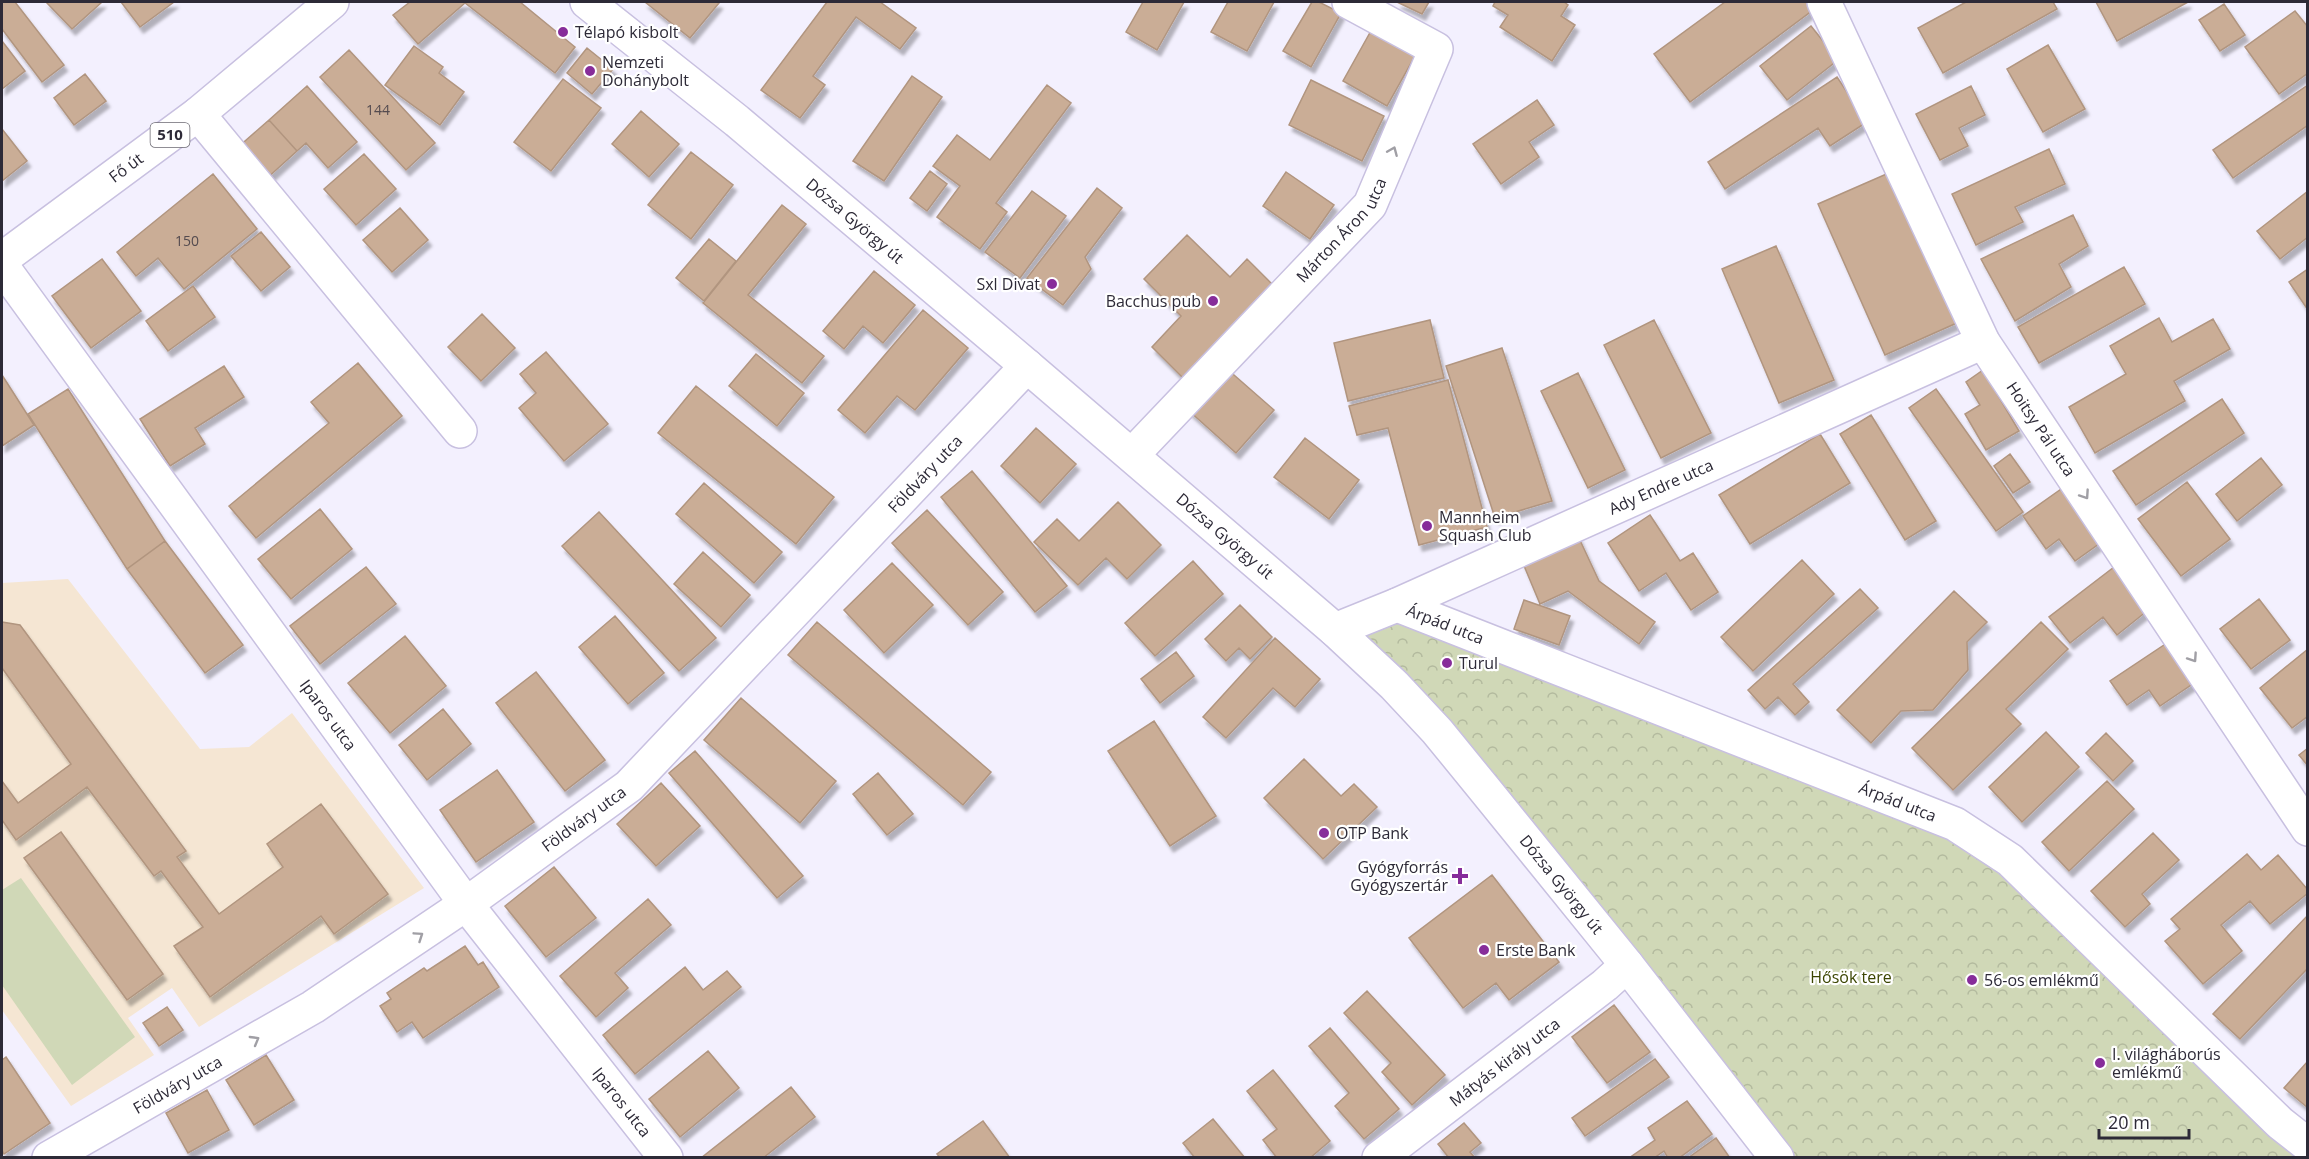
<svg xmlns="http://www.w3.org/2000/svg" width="2309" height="1159" font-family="'Open Sans',sans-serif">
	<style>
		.education { fill: #f5e6d3 }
		.grass { fill: #d0d8b7 }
		.forest { fill: url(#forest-crowns) }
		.building { fill: #caad96; stroke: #b1957f; stroke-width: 1.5; filter: url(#shadow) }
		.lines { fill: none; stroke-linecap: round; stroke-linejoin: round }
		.minor-casing { stroke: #c8c0e0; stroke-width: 36 }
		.major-casing { stroke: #c8c0e0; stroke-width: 36 }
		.minor { stroke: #fff; stroke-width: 33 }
		.major { stroke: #fff; stroke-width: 33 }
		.oneway { stroke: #a09fa5 }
		.poi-dot { fill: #872d9a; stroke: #fff; stroke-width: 2 }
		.labels { text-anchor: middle; stroke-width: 4.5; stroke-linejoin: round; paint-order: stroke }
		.number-label { font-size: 14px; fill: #544b4f }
		.shield { fill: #fff; stroke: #6c6a73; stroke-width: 1.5 }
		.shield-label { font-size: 15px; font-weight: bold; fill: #2d2a37 }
		.poi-label { font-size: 16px; fill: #2d2a37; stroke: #fff; text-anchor: start }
		.street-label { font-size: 16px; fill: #2d2a37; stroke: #fff }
		.park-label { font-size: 16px; fill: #3b4501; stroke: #fff }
	</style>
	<defs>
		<pattern id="forest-crowns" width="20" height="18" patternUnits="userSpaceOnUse" patternTransform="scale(1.5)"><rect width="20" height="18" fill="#d0d8b7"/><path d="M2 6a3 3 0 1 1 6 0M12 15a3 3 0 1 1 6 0" fill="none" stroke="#b3ba9e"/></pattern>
		<filter id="shadow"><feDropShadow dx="3.5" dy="6" stdDeviation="1.5" flood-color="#0004"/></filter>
	</defs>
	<rect width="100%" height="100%" fill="#f3f0fe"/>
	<path class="education" d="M68,579L200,749L249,747L292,713L424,888L199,1027L172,988L128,1018L154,1055L71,1106L2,1010V583Z"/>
	<path class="grass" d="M21,878L135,1037L72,1085L2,985V890Z"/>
	<path class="forest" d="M1381,612L1955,824L2307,1157H1765L1335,630Z"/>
	<path class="building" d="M2,2H15L64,65L42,82L2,29Z
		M46,2H102L72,29Z
		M121,2H174L140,27Z
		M410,2H520L575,47L555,73L465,3L418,44L393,15Z
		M645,2H717L719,3L690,38Z
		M827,2H880L916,28L900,49L856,17L813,76L825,85L800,118L761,90Z
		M1143,2H1184L1157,50L1126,32Z
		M1228,2H1274L1247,51L1211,32Z
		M1312,2H1319L1341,13L1311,67L1283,51Z
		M1397,2H1429L1422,14Z
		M1495,2H1564L1568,5L1561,16L1575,25L1552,61L1500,27L1508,15L1493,6Z
		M1725,2H1807L1813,10L1690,102L1654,54Z
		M1966,2H2053L2057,9L1943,73L1918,28Z
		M2096,2H2188L2117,41Z
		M2224,4L2245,35L2220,51L2199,20Z
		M2295,11L2308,27V73L2279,94L2245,47Z
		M1811,26L1838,60L1787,100L1760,66Z
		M1372,29L1416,54L1387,106L1343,81Z
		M2,41L25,71L2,89Z
		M2048,45L2085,109L2043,132L2007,69Z
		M414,46L443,67L439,73L464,92L440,125L385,85Z
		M587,48L613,69L592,94L567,73Z
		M349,50L435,143L406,170L320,77Z
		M85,74L106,101L74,125L54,98Z
		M912,76L942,97L884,181L853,161Z
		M1837,77L1867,122L1830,146L1818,128L1725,189L1708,162Z
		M563,79L601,108L551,171L514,142Z
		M1311,80L1384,116L1362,161L1289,125Z
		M1047,85L1071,103L996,203L1007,212L980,249L937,217L960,186L933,166L957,135L990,160Z
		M2308,85V125L2233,178L2213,150Z
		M307,86L357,142L328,168L306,143L297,151L269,120Z
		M1971,86L1985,115L1959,128L1968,146L1940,160L1916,114Z
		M1537,100L1554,125L1529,142L1539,157L1501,184L1473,144Z
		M641,111L679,144L649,177L612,144Z
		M269,120L297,151L265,180L237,148Z
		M2,129L27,161L2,181Z
		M2049,149L2065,184L2015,207L2023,222L1976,245L1952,194Z
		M691,152L733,185L691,239L648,205Z
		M364,154L396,189L356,225L324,189Z
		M930,171L947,184L927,211L910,198Z
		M1286,172L1334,205L1310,239L1263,206Z
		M1891,172L1959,322L1885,355L1818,204Z
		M213,174L257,229L184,289L158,258L136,276L117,252Z
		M1097,188L1122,208L1085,257L1091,269L1063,305L1027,278Z
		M1032,191L1066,216L1020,278L985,252Z
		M2308,191V237L2280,259L2257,231Z
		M782,205L806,224L748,295L824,356L802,383L703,303Z
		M400,208L428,240L392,272L363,240Z
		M2073,215L2088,246L2059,264L2071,287L2015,321L1981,259Z
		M261,232L290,267L261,291L231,256Z
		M1187,235L1230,277L1247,259L1274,286L1184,379L1152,347L1181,316L1144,279Z
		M709,239L736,261L704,301L676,278Z
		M1776,246L1834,380L1779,403L1722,269Z
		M102,259L141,311L91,348L52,296Z
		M2124,267L2145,304L2039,363L2018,327Z
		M2308,269V310L2289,282Z
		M874,271L915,305L883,343L863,326L844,349L823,331Z
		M193,286L215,317L168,351L146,321Z
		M923,310L968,348L915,410L897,396L865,433L838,410Z
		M482,314L515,348L481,381L448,347Z
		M2159,318L2172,342L2213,319L2230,349L2174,381L2185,401L2095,453L2069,407L2126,374L2110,346Z
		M1430,320L1444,378L1348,401L1334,343Z
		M1654,320L1711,433L1661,458L1604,345Z
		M1502,348L1552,501L1495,518L1446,366Z
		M546,352L608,424L564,461L519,408L536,393L520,374Z
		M756,354L804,393L777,426L729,386Z
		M358,363L402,416L256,538L229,506L329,423L311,402Z
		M224,366L244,397L195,428L205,444L170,466L140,419Z
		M1226,368L1274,410L1236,453L1188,410Z
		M1983,370L2019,431L1986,450L1965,414L1980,405L1966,382Z
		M1578,373L1625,470L1588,488L1541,391Z
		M2,375L34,425L2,446Z
		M1448,380L1487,527L1419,545L1388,428L1357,435L1349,406Z
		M696,386L834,497L796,544L658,433Z
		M68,389L165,541L127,569L28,414Z
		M1936,389L2023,512L1996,531L1909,408Z
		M2222,399L2244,433L2136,505L2113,471Z
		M1871,415L1936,521L1905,540L1840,434Z
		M1036,428L1076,464L1040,503L1001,466Z
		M1820,434L1850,483L1750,544L1719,495Z
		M1305,438L1359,480L1329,519L1274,477Z
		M2010,454L2030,482L2013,493L1994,466Z
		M2261,458L2282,485L2237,521L2216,494Z
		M972,471L1067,586L1035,612L941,497Z
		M2187,482L2230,539L2181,576L2138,519Z
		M704,483L782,552L754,583L676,514Z
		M2064,487L2103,541L2075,561L2059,539L2046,549L2023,516Z
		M1118,502L1161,545L1127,579L1106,558L1078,585L1034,542L1057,519L1079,541Z
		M320,509L352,549L291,599L258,559Z
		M927,510L1003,592L968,625L892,543Z
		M599,512L716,638L679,671L562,546Z
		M1650,515L1680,561L1693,553L1718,592L1691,610L1666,573L1639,591L1608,543Z
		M1578,536L1599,581L1655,622L1639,644L1568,591L1540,604L1522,561Z
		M165,541L243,645L205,673L127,569Z
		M703,552L750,595L721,627L674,584Z
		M1802,560L1834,594L1753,671L1721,637Z
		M1193,561L1223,594L1155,656L1125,623Z
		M892,563L933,605L884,653L844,610Z
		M2118,564L2152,607L2117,635L2103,617L2070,643L2049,617Z
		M366,567L396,604L320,664L290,626Z
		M1860,589L1878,608L1793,684L1809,702L1795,715L1778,697L1765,709L1748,690Z
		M1954,591L1987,622L1967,642L1968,670L1933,710L1901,711L1871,743L1837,710Z
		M2259,599L2290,640L2251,669L2220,629Z
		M1524,600L1570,616L1559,645L1514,629Z
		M1240,605L1272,637L1250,659L1239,648L1226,661L1205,639Z
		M615,616L664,673L628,704L579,647Z
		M2,622L20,625L186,851L177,857L219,914L283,867L267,844L321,804L388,894L334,934L321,916L210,997L174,946L203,927L161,871L154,876L87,787L16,840L2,820V781L18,803L71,764L2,668Z
		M817,622L991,772L963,805L788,655Z
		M2041,622L2068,649L2006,709L2021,724L1953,790L1912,748Z
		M405,636L446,686L390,733L348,683Z
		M1275,638L1320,679L1295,707L1273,688L1226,738L1203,717Z
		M2167,643L2194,683L2160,706L2149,690L2127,705L2110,681Z
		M2308,649V716L2292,728L2260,688Z
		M1176,652L1194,676L1160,703L1141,679Z
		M536,672L605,760L565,791L496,703Z
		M741,698L836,781L800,823L704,740Z
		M443,709L471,744L427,780L399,745Z
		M1154,721L1216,816L1170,846L1108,751Z
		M2046,732L2079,767L2022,822L1989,787Z
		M2106,733L2133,761L2113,781L2086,753Z
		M2308,748V766L2299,755Z
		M695,751L803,876L777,898L669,773Z
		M1304,759L1341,796L1354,784L1377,807L1323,859L1264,798Z
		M497,770L534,822L476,862L440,810Z
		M878,773L913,814L887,835L853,794Z
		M2107,781L2134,809L2069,871L2042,842Z
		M661,783L700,826L656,866L617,824Z
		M61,832L163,974L127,1000L24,858Z
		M2153,833L2179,860L2142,894L2150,904L2125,927L2091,891Z
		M2247,854L2261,870L2278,855L2308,890V893L2270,924L2250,901L2221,925L2242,951L2203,984L2165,941L2180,929L2171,919Z
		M554,867L596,918L546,957L505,906Z
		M1492,875L1559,962L1509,1000L1496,983L1463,1008L1409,938Z
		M648,899L671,925L615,973L628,988L596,1017L560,976Z
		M2308,915V968L2240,1039L2213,1014Z
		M465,946L478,965L483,962L499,987L423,1038L412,1022L397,1032L380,1006L391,999L387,993L424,968L427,971Z
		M685,967L703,990L727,971L741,987L635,1074L603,1035Z
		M1367,991L1445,1075L1412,1105L1382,1072L1391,1063L1344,1013Z
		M1614,1005L1650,1052L1607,1083L1572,1037Z
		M167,1007L183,1030L159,1046L143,1023Z
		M1330,1028L1399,1109L1364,1139L1335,1106L1349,1093L1309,1046Z
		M708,1051L739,1088L680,1137L649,1099Z
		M266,1055L294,1100L254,1125L226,1080Z
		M6,1057L50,1123L4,1154L2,1150V1060Z
		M1655,1059L1669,1077L1585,1136L1572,1118Z
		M2308,1061V1108L2284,1088Z
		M1273,1070L1330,1141L1310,1158H1277L1263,1140L1277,1129L1247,1091Z
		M791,1087L815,1117L763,1158H701Z
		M207,1090L229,1130L188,1153L166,1113Z
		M1687,1101L1712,1134L1679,1158H1668L1664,1151L1654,1158H1629L1655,1140L1648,1128Z
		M1213,1119L1245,1158H1195L1183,1143Z
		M983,1121L1010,1158H940L937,1154Z
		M1464,1123L1481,1143L1470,1152L1475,1158H1449L1438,1144Z
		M1716,1138L1730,1158H1688Z"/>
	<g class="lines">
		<g class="minor-casing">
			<g id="minor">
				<path id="s1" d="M1824,2L1983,342L2308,829"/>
				<path d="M198,114L460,431"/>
				<path id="s2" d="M2,266L466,904L666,1158"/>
				<path id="s3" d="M1132,455L1370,205L1436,49L1349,2"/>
				<path id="s4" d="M1397,605L1955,824L2010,860L2280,1123L2308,1145"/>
				<path id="s5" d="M1335,630L1397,605L1983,342"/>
				<path id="s6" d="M49,1158L313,1007L466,904L629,786L1027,366"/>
				<path id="s7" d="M1379,1158L1605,985L1627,965"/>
			</g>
		</g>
		<g class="major-casing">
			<g id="major">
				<path id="s8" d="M587,2L737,121L1027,366L1335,630L1394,685L1437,731L1486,791L1627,965L1777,1158"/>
				<path id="s9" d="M2,259L198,114L332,2"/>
			</g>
		</g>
		<use href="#minor" class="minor"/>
		<use href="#major" class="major"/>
	</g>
	<defs><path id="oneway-chevron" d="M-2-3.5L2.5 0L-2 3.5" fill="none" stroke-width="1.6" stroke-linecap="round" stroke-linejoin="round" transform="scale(1.5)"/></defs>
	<g class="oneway">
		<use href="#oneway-chevron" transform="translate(1393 151) rotate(-67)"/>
		<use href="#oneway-chevron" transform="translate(2085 495) rotate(56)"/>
		<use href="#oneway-chevron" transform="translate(2193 658) rotate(56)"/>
		<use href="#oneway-chevron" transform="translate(419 936) rotate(-34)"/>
		<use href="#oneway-chevron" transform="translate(255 1040) rotate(-30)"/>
	</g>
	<g class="poi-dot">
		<circle cx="563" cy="32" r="6"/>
		<circle cx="590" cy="71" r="6"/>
		<circle cx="1052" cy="284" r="6"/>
		<circle cx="1213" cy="301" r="6"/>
		<circle cx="1427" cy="526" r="6"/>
		<circle cx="1447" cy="663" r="6"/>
		<circle cx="1324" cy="833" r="6"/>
		<path d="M1457 867h6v6h6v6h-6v6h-6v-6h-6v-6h6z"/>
		<circle cx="1484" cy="950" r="6"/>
		<circle cx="1972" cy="980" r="6"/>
		<circle cx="2100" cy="1063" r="6"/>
	</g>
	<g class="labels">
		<g class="number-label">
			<text x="378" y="115">144</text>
			<text x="187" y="246">150</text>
		</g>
		<rect class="shield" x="150.5" y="123" width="39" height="24" rx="4.5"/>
		<g class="shield-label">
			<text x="170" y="140">510</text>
		</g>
		<g class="poi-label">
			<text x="575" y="38">Télapó kisbolt</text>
			<text x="602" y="68">Nemzeti<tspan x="602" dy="18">Dohánybolt</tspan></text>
			<text x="1040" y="290" text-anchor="end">Sxl Divat</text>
			<text x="1201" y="307" text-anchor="end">Bacchus pub</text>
			<text x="1439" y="523">Mannheim<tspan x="1439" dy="18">Squash Club</tspan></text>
			<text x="1459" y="669">Turul</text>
			<text x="1336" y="839">OTP Bank</text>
			<text x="1448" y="873" text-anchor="end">Gyógyforrás<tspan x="1448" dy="18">Gyógyszertár</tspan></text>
			<text x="1496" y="956">Erste Bank</text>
			<text x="1984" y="986">56-os emlékmű</text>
			<text x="2112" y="1060">I. világháborús<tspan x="2112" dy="18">emlékmű</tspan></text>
		</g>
		<g class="street-label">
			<text dy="6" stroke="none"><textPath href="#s9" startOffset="154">Fő út</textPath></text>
			<text dy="6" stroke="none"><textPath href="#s8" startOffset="346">Dózsa György út</textPath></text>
			<text dy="6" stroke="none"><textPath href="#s3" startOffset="308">Márton Áron utca</textPath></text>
			<text dy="6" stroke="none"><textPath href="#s1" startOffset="480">Hoitsy Pál utca</textPath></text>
			<text dy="6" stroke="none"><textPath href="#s6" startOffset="1120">Földváry utca</textPath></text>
			<text dy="6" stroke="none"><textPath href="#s5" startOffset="356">Ady Endre utca</textPath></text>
			<text dy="6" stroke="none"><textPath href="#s8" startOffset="832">Dózsa György út</textPath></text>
			<text dy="6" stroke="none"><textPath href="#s4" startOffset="52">Árpád utca</textPath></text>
			<text dy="6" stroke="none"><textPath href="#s2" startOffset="555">Iparos utca</textPath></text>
			<text dy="6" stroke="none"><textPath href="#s4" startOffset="538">Árpád utca</textPath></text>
			<text dy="6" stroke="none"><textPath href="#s6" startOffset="634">Földváry utca</textPath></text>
			<text dy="6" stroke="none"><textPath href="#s8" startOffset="1318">Dózsa György út</textPath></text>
			<text dy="6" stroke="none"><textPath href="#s7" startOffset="158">Mátyás király utca</textPath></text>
			<text dy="6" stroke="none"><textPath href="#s6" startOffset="148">Földváry utca</textPath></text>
			<text dy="6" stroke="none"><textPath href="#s2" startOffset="1041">Iparos utca</textPath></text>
		</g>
		<g class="park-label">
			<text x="1851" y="983">Hősök tere</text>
		</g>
	</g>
	<rect width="2309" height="1159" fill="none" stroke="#2d2a37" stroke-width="6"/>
	<path d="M2099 1129v9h90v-9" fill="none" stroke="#2d2a37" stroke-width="3"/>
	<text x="2108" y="1129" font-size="18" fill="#2d2a37" stroke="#ffffff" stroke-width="4.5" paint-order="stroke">20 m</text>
</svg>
